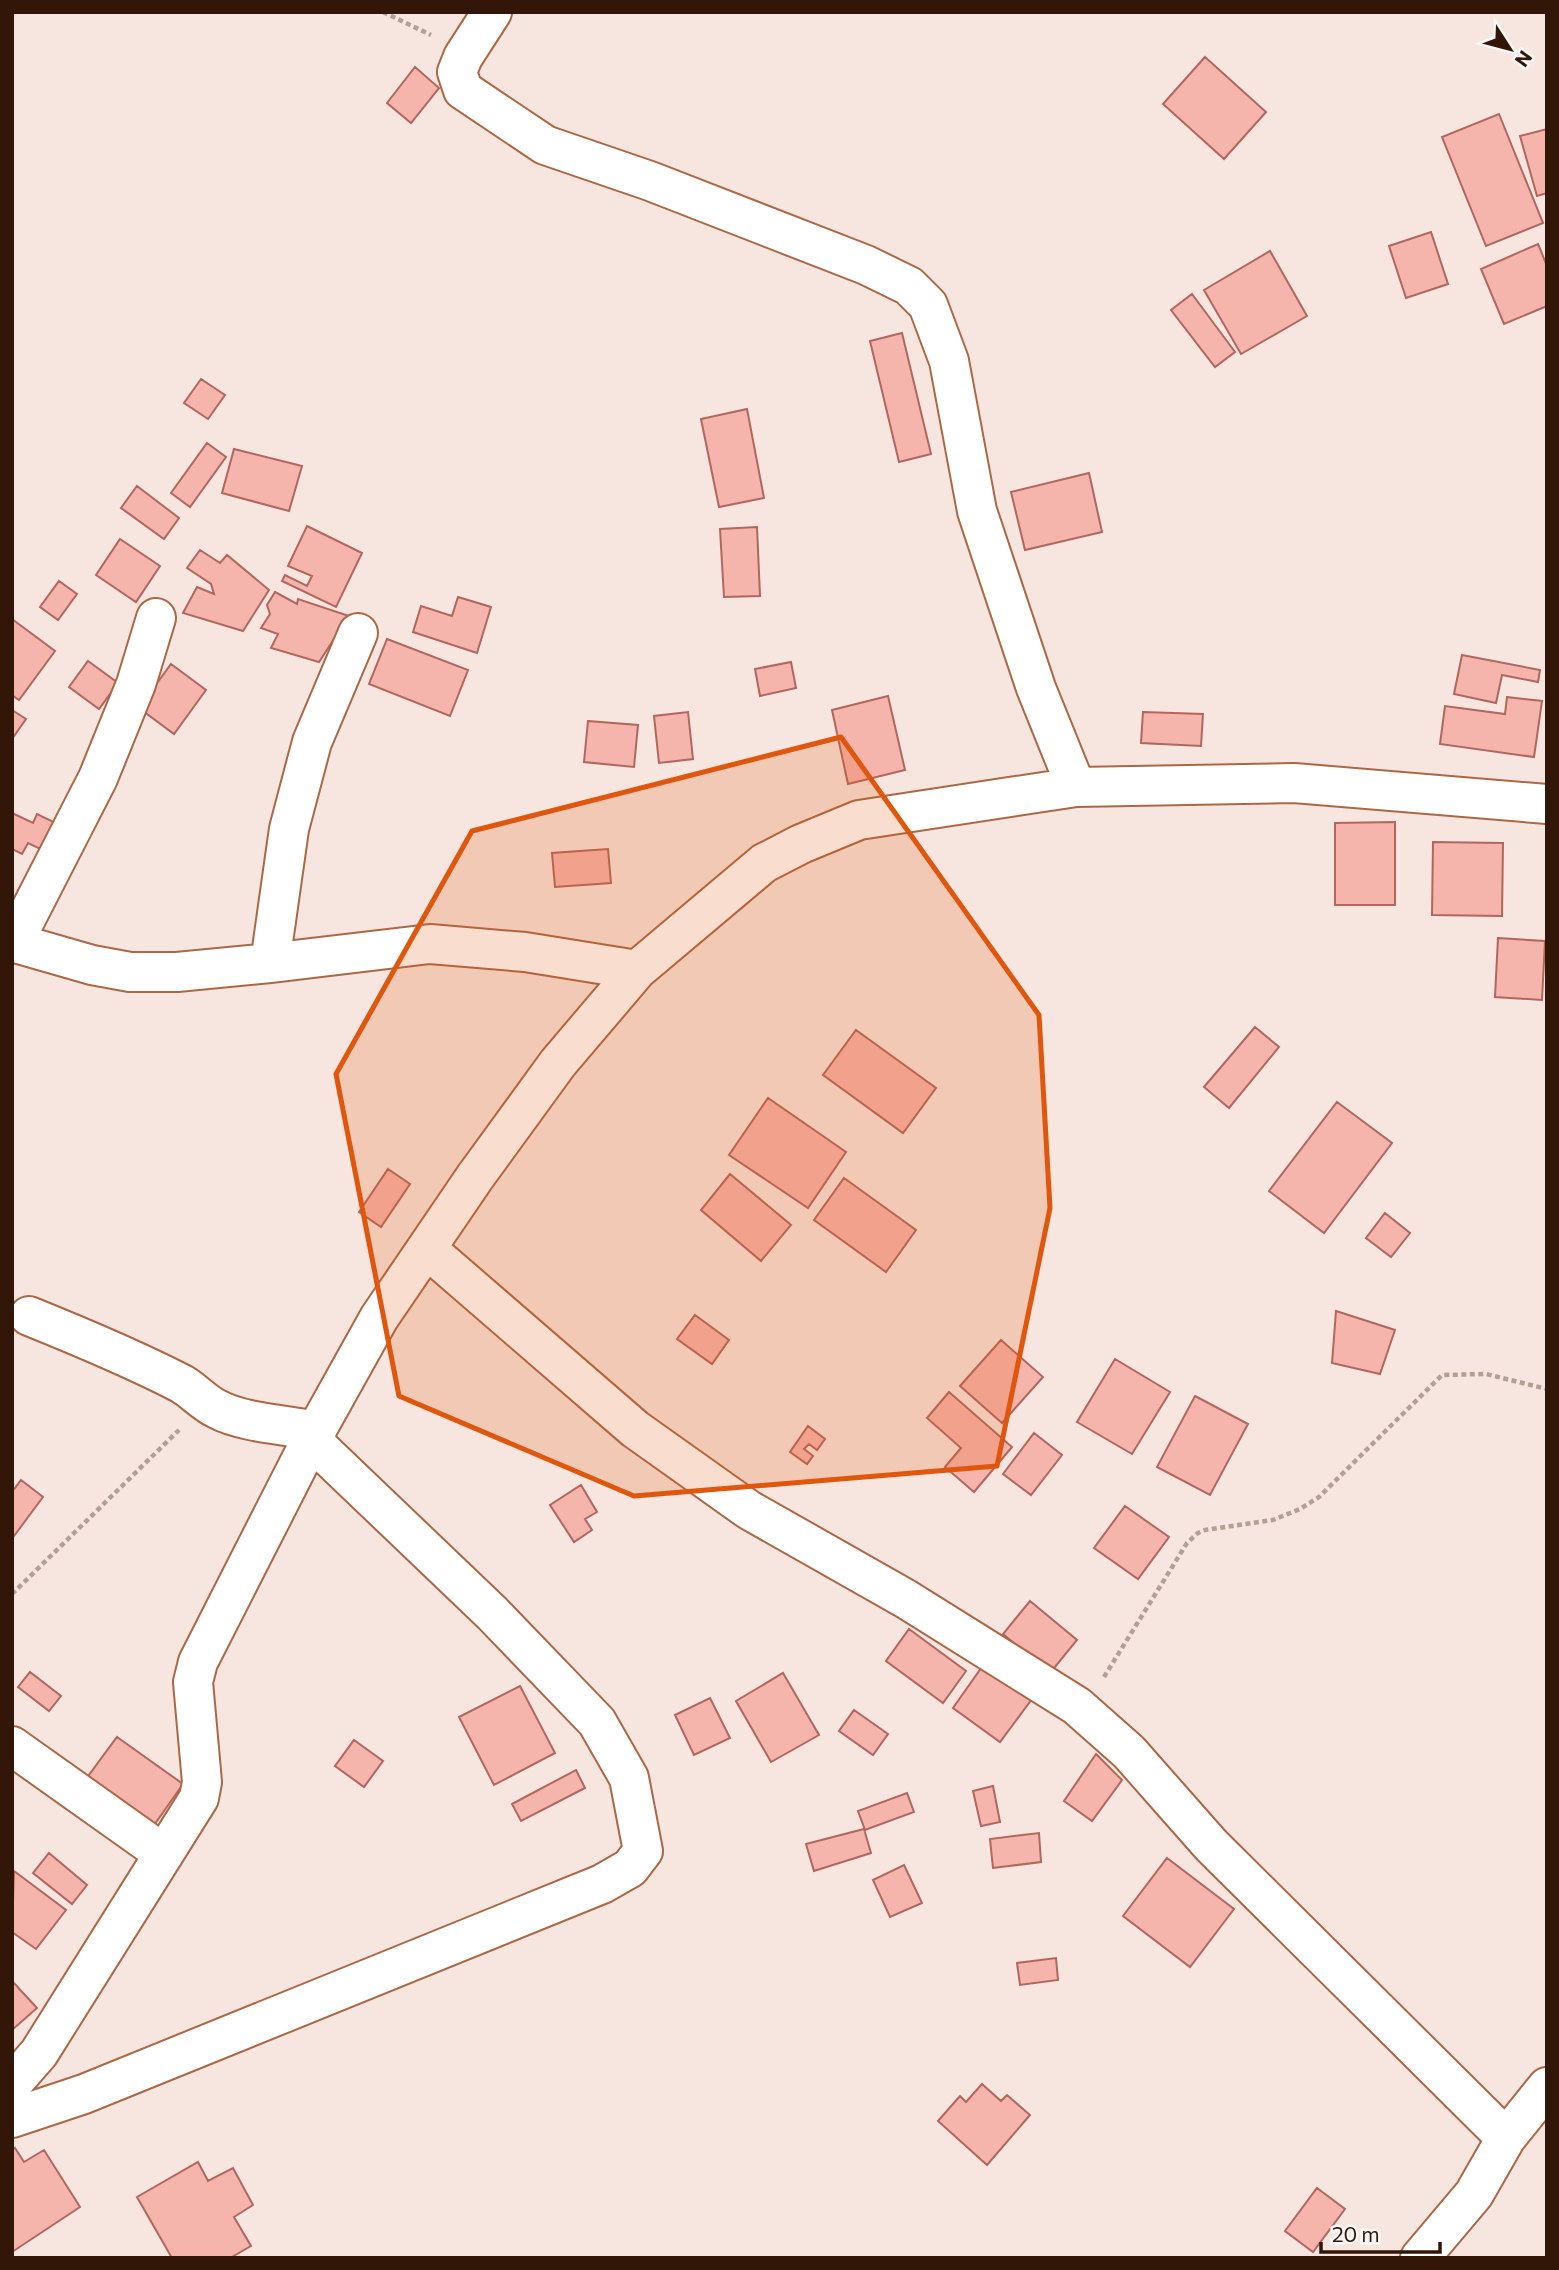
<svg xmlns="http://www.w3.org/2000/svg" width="1559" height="2270" font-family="Commissioner,sans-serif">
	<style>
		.building { fill: #f5b5ad; stroke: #b3665e; stroke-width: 2 }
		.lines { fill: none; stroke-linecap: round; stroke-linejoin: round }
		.minor-casing { stroke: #ac6745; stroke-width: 42 }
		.path { stroke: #b39f95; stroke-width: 4.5; stroke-dasharray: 5 3.5; stroke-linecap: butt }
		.minor { stroke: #fff; stroke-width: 38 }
		.marked { fill: #df560c; fill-opacity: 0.2; stroke: #df560c; stroke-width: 5; stroke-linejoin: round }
	</style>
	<rect width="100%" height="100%" fill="#f6e6df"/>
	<path class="building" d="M1205,57L1266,112L1224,159L1163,104Z
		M415,67L439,88L411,123L387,103Z
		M1499,114L1543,223L1486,246L1442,137Z
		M1547,129V193L1537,196L1520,136Z
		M1431,232L1448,284L1406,298L1389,246Z
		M1538,244L1547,266V306L1504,324L1481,269Z
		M1270,251L1307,316L1241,354L1204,290Z
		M1192,294L1235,352L1215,367L1171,310Z
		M902,333L931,454L899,462L870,341Z
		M201,379L225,395L208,419L184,403Z
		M747,409L764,498L719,507L701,419Z
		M207,443L226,457L190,507L171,493Z
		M234,449L302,466L289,511L222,493Z
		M1089,473L1102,532L1025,550L1011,492Z
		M137,486L179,518L164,539L121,508Z
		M307,526L362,553L336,607L282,581L285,575L307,586L312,576L288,566Z
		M757,527L760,596L724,597L720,529Z
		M120,539L160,566L136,602L96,575Z
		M200,550L220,563L227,555L269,590L243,631L183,613L197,587L214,594L211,584L187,568Z
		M59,581L77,594L58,620L40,607Z
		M275,592L297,604L298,599L349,616L319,662L271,648L278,634L261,628L270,614L267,605Z
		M458,597L491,607L477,653L413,632L421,606L452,616Z
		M12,619L55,651L19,700L12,695Z
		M387,639L468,670L450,716L369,684Z
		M1462,655L1540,670L1538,682L1502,675L1496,703L1454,694Z
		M88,661L118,683L99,709L69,687Z
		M791,662L796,688L760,696L755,669Z
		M171,664L206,690L174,734L139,708Z
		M888,696L905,770L848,784L832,710Z
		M1507,697L1542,701L1534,757L1440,744L1445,706L1505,714Z
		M12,710L26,719L12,739Z
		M688,712L693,759L659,763L654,716Z
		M1143,712L1203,714L1201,746L1141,743Z
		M588,721L638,725L634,767L584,762Z
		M12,813L33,823L37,814L64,827L51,854L28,843L22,854L12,849Z
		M1395,822V905H1335V823Z
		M1433,842L1503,843L1502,916L1432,915Z
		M608,849L611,883L555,887L552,853Z
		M1498,938L1545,941L1542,1000L1495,997Z
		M1255,1027L1279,1047L1229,1108L1204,1087Z
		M856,1030L936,1088L903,1133L823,1075Z
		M768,1098L846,1152L808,1208L729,1155Z
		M1337,1102L1392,1143L1324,1233L1269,1191Z
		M388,1169L410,1184L381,1227L359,1212Z
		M730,1174L791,1225L761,1261L701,1210Z
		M844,1178L916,1230L886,1272L814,1220Z
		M1385,1213L1410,1233L1391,1257L1366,1238Z
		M1336,1311L1395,1330L1380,1374L1332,1363Z
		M695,1315L729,1340L712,1364L677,1339Z
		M1001,1340L1043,1377L1002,1423L960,1386Z
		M1115,1359L1170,1392L1132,1454L1077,1422Z
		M949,1392L1012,1447L974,1492L945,1467L961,1448L927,1418Z
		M1195,1396L1248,1424L1210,1495L1157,1467Z
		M808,1426L825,1439L817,1450L809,1444L804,1449L813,1456L807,1464L790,1452Z
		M1034,1433L1062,1455L1031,1495L1003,1474Z
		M21,1480L43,1497L14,1536L12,1535V1492Z
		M581,1485L597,1512L585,1519L592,1530L574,1542L550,1505Z
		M1125,1506L1169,1537L1138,1579L1094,1548Z
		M1030,1601L1077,1640L1050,1673L1003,1634Z
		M909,1629L966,1671L943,1703L886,1661Z
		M984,1664L1032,1699L1000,1742L953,1708Z
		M30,1672L61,1696L49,1711L18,1687Z
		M783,1673L819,1735L771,1762L736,1701Z
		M520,1686L555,1753L494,1785L459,1717Z
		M710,1698L730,1738L694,1755L675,1715Z
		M854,1710L888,1734L873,1755L839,1731Z
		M117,1737L183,1784L152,1828L86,1779Z
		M354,1740L383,1761L364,1787L335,1766Z
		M1096,1754L1122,1780L1092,1821L1064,1801Z
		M576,1770L585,1788L521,1821L512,1804Z
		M993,1786L1000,1822L981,1826L973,1791Z
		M907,1793L914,1812L865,1830L858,1811Z
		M864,1829L871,1853L814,1871L806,1844Z
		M1039,1833L1041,1862L993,1868L990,1839Z
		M49,1853L87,1885L72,1904L33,1873Z
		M1167,1858L1234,1909L1190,1967L1123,1916Z
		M904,1865L922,1903L890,1917L873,1880Z
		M14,1871L66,1910L36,1949L12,1932Z
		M1056,1958L1058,1980L1020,1985L1017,1963Z
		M12,1981L37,2008L12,2030Z
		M982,2084L1001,2101L1007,2095L1030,2115L987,2165L938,2121L960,2096L966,2102Z
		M15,2148L24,2162L44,2150L80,2207L12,2252V2150Z
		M198,2162L208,2181L233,2168L253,2205L234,2217L251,2246L230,2258H172L137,2197Z
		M1317,2188L1345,2209L1313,2252L1285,2231Z"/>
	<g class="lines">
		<g class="minor-casing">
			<path id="minor" d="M492,12L463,57L457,72L463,90L545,145L650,181L866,265L909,286L928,305L949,361L977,511L1036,688L1076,787
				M12,942L92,965L130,972H177L270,963L430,944L525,952L637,970
				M14,942L98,778L136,684L156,618
				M270,963L289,829L312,742L358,633
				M427,1249L635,1429L749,1510L906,1599L1077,1706L1129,1752L1211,1845L1506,2138
				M29,1316C81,1337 132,1358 182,1384C194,1391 204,1403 217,1409C243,1423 287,1425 317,1431
				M12,1746L164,1854
				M12,2084L39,2053L199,1798L202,1782L193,1682L198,1662L311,1440L379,1318L475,1177L558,1063L637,970L764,863L801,844L859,820L1076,787L1294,783L1547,804
				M12,2118L84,2094L602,1884L630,1868L643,1851L629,1778L597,1722L492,1613L311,1440
				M1420,2258L1474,2194L1506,2138L1547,2087"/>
		</g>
		<path class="path" d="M383,12L431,35
			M12,1594L179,1430
			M1104,1677L1187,1543L1198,1533L1205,1530L1273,1520L1300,1509L1319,1497L1442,1375L1486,1374L1547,1389"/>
		<use href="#minor" class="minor"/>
	</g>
	<path class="marked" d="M841,737L1039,1015L1050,1208L997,1466L634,1496L399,1396L336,1074L472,831Z"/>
	<rect width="1559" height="2270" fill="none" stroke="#321608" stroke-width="28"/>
	<g transform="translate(1510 49) rotate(126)" stroke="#f7f7f7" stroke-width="5" paint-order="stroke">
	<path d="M0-5L12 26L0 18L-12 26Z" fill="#321608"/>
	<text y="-10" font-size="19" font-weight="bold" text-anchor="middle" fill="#321608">N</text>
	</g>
	<path d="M1321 2242v10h119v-10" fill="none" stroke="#321608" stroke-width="3.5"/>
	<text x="1332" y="2242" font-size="21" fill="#321608" stroke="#f7f7f7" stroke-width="5" paint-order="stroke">20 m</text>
</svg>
